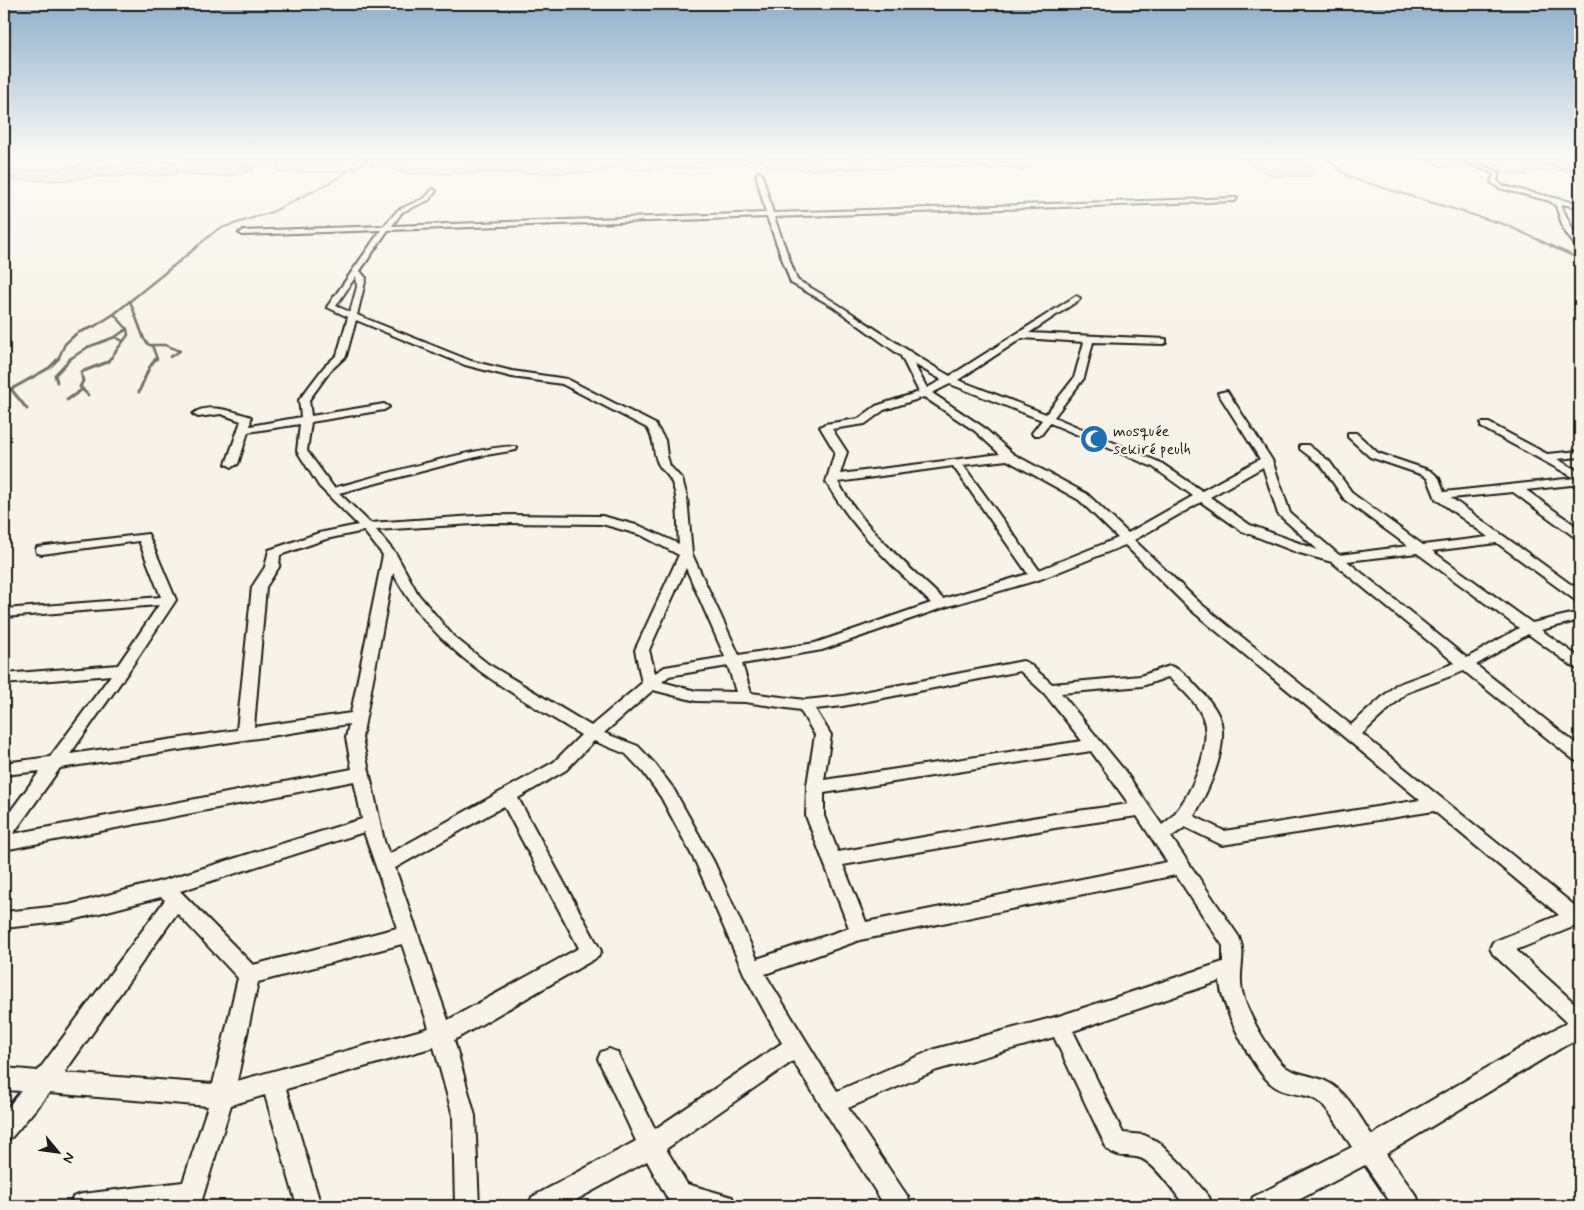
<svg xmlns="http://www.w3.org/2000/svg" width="1584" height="1210" font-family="Mynerve,sans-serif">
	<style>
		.green { fill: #d7d3cb; stroke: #7a7874 }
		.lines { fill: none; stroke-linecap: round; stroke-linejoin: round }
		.stream-far2 { stroke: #72716c; stroke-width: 2 }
		.stream-far1 { stroke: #72716c; stroke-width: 2.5 }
		.stream { stroke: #72716c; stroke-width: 3 }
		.street-casing { stroke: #1c1c1c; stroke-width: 4 }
		.street { fill: #f7f3e8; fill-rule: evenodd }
		.labels { text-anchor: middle; stroke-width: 4.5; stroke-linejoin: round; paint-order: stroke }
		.far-poi-label { font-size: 16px; fill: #1c1c1c; stroke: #f7f3e8; text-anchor: start }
	</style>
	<rect width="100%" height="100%" fill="#f7f3e8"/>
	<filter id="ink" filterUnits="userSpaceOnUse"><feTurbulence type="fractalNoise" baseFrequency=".02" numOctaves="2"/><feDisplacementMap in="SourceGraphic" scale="10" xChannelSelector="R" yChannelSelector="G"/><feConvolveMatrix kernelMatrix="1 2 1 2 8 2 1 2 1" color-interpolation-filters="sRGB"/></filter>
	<g filter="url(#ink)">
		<path class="green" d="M191,159H562L592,160L614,168L592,173L419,174L404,173L395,170V166L370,165L376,161C365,158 362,168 352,170C330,174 304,171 282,172L276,170L279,166C266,165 253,167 240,166L255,169C238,178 210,177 191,174C184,173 179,170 172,172L176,174L171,175L91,177L68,181L11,180L19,177L4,179V169L15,171L70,167L95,161V165L107,166Z
			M602,159H1023L1030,166L1023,170L1002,167L999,169L959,167L805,170L772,167L763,162L750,160L744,163L726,162L709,167L630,170L596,160Z
			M1241,159H1303H1299L1317,171L1311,176H1273Z
			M1418,159H1461L1476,166C1465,168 1448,169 1437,165C1428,162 1429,160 1418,159Z
			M1467,159H1580V173L1558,170L1527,171L1528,175C1507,177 1485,166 1467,159Z"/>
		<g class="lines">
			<path class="stream-far2" d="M1326,159L1351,178L1506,225L1554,247
				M1504,159L1580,170
				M196,247L218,229L272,212L329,183L368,159"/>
			<path class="stream-far1" d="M1551,246L1580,259
				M130,301L144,339L149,345H165L180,351L170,357
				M123,341L115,337L127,329
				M152,345L157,359
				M58,359L65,344L77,333L95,326L114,314L198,246
				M70,359L88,347L115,337
				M110,359L128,335L127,329L114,314"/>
			<path class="stream" d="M57,382L55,375L71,358
				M11,389L27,409
				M139,392L149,368L156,358
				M88,395L80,387L83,381L81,372L108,362L111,358
				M4,396L8,391L49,368L59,358
				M67,400L83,389"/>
			<g class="street-casing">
				<path id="street" d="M1461,159H1468L1499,172L1497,181L1503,186L1580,204V208L1562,204V207C1566,217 1580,241 1580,248H1577L1564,230L1556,206L1550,201L1499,188L1491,182L1494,174Z
					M759,172L762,174L773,213L1237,198L1235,201L774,217L797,280C850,309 897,346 950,376L1076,296L1080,298L1079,300L1029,333L1166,339V343L1163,344L1093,342L1084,378L1054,417L1161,463L1202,491L1260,459L1218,393L1227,391L1272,460L1290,513L1339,555L1408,546L1345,500L1321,465L1300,449V445H1308L1329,461L1353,494L1423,545L1488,537L1436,499L1428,479L1423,475L1370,457L1348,437V433H1356L1378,453L1431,471L1439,478L1444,492L1575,478L1481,427V423H1489L1547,454L1580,451V457L1557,459L1580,472V484L1526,490L1580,529V539L1576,538L1513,492L1451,498L1580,591V601L1575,600L1497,543L1432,551L1532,623L1580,612V620L1541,630L1580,658V670L1575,668L1528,634L1476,665L1580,747V762L1574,760L1464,671L1406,693L1362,734L1580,910V929L1573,927L1516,950L1580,1008V1039L1561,1048L1386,1154L1417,1197L1420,1206H1393L1365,1165L1287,1206H1250L1253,1197L1352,1147C1343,1133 1334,1117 1323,1105C1310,1091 1289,1097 1274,1086C1253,1071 1221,1006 1220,981L1073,1031L1123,1133L1144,1135L1159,1142L1182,1165L1209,1197L1212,1206H1185C1176,1194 1154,1162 1140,1158C1127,1154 1121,1160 1107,1149L1054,1037L937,1070L848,1108L908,1197L911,1206H885L793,1061L666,1149L687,1184L732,1197L735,1206H679L670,1203L647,1161L565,1206H529L532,1197L636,1141L598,1059L601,1052L609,1049L617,1052L655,1129L782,1043L745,976L696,863L661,797L643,772L626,754L594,741L566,770L518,798L601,951L598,957L454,1040L475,1116L479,1206H455L453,1116L434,1047L286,1089L321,1206H297L265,1095L231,1105L200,1206H70L73,1197L82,1194L183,1182L208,1106L49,1093L12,1137L4,1141V1112L21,1091L4,1090V1068L38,1071L165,900L161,897L69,921L4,928V912L69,905L165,880L362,819L354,781L4,850V820L40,771L4,775V763L50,757L111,675L4,684V674L118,665L159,605L4,617V609L161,597L139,541L42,554L37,553L36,550L37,547L148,534L176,600L128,672L70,754L237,730L252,587L265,567L269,550L319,533L358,525L319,486L297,451L300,424L248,432L238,464L232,467L226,464L241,421L221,414L198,417L193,414C207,402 235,412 251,417L250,426L301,417L299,400L324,367L337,355L348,317L327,307L381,230L243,235L239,233L243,231L384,226L398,210L425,198L433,189L436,191L429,200L402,212L392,226L766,213L756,174ZM767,217L791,283L832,306L901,356L919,392L876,406L858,419L825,424L820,427L835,452L826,482C853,530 892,565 931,603L815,643L739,655L692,554L687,497L682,479L670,466L667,456L665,440L655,424L567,379L512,371L471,361L357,315L366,278L360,271L388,230ZM356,276L357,287L350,312L336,306ZM356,320L465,365L512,377L562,384L647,428C656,442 652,447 657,461C660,469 666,472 670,479C680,496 677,525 679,544L640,526L602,516L490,515L370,523L339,493L480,456L516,450L517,448C507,438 357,482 334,488L307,451L311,422L384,410L389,407L384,404L311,416L309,400L330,371L346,356ZM1022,338L1084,342L1074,378L1046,414L958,380ZM914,364L942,380L927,388ZM950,384L1042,420L1032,433L1033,435H1041L1050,423L1153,467L1193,496L1128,533L1087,494L1013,454L983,427L932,393ZM924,397L975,431L1000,454L840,474L847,452L832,429L865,424L884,410ZM1007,460L1079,500L1118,538L1039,570L963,465ZM953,466L1028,574L943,599C904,562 864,529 838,482ZM1263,467L1278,514L1318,550L1250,525L1210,497ZM1201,502L1242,531L1296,552L1332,562L1455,663L1396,685L1351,725L1201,604L1134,540ZM490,523L602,524L641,535L679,555L635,650L642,683L591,726L488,664L453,636L418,594L396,554L376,530ZM364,531L383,555L351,713L254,727L266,587L279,567L280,555L326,539ZM1125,545L1191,610L1420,800L1224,831L1194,816C1208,791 1227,752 1221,723C1218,710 1207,697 1197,687C1190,679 1181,669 1170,666L1140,676L1052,684L1028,663L1023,661L843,696L805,700L751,693L742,664L822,650L945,607L1041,579ZM1417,553L1519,628L1467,658L1347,561ZM686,568L725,657L665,667L655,673L649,650ZM393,573C437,655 505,688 581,735L554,762L389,854L384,841L362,738ZM728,666L736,692L696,691L662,682L669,676ZM1020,671L1044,693L1082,741L824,780L831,735L815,709L843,706ZM1168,677C1181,688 1197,702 1203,718C1214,747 1187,809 1162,825L1124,770L1061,693L1142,686ZM653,690L696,701L745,702L800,710L815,735L807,785L806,816L849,928L757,959L714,862L673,788L655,764L638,746L604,733ZM349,724L346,738L352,769L13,834L60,768ZM1091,751L1129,804L1055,814L838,852L824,816V793ZM504,806L579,948L448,1020L395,868ZM1434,811L1559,915L1493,942L1490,948L1493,954L1567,1023L1545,1034L1372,1135C1360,1118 1348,1093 1329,1083C1314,1074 1293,1076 1281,1063C1266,1045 1241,1005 1241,982C1240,965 1246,953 1239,937L1171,837L1185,827L1222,845ZM1137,816L1167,862L866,922L843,865L1055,828ZM364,832L397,928L253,965L180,891ZM1176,875L1223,946V962L1059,1016L935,1049L837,1091L765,974L860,940ZM177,913L238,978L213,1084L64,1073ZM402,944L429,1028L237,1081L258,982Z"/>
			</g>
			<use href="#street" class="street"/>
		</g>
	</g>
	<linearGradient id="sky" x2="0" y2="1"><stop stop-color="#90b0cc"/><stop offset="0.48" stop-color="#fbfaf5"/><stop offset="1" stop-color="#fbfaf5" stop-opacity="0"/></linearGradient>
	<rect width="1584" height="328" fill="url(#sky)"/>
	<defs>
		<g id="mosque-disc" transform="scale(1.4375)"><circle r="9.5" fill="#1f6fb2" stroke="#f7f3e8"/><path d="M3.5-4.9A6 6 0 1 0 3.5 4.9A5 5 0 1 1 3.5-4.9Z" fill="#fff"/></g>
	</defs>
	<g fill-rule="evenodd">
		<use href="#mosque-disc" x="1094" y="439"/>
	</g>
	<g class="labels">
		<g class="far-poi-label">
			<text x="1113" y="436">mosquée<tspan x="1113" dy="18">sekiré peulh</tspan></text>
		</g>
	</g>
	<rect width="1584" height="1210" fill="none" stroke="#f7f3e8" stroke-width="20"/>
	<rect x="10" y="10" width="1564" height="1190" fill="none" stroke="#1c1c1c" stroke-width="2" filter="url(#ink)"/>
	<g transform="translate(58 1152) rotate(119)" stroke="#f7f3e8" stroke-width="4" paint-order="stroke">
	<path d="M0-4L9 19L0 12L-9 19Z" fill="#1c1c1c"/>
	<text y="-8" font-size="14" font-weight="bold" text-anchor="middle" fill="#1c1c1c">N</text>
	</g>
</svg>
